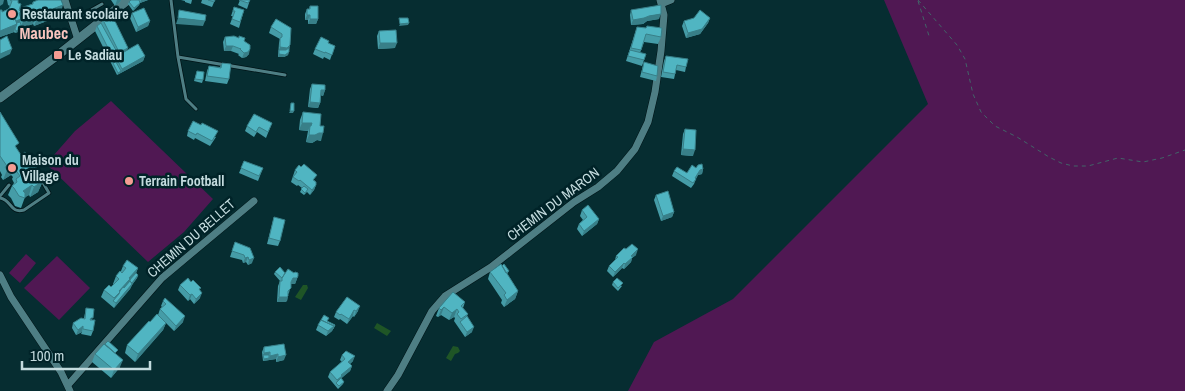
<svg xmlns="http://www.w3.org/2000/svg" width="1185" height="391" font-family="'Archivo Narrow',sans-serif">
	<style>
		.built { fill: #06383d }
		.green { fill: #501853 }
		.water { fill: #1f5526 }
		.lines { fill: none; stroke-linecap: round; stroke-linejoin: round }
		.service-casing { stroke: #001417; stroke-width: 4.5 }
		.minor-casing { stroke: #001417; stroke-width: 8 }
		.tertiary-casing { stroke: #001417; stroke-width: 10 }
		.path { stroke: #426468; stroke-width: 1; stroke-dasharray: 4 4; stroke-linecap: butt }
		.service { stroke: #4e7e84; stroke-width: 3 }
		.minor { stroke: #4e7e84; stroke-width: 7 }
		.tertiary { stroke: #4e7e84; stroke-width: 9 }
		.wall { fill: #459ca7 }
		.shaded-wall { fill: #387f88 }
		.building { fill: #50b5c2; stroke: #387f88 }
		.poi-dot { fill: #f59c93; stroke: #002328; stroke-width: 2 }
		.labels { text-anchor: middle; stroke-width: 5; stroke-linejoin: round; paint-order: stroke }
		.poi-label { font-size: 14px; font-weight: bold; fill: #c3dbde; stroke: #002328; text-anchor: start }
		.street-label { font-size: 14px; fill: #c3dbde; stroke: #002328 }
		.quarter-label { font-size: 16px; font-weight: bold; fill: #f8c5be; stroke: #002328 }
	</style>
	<rect width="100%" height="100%" fill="#062d31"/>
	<path class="built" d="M0,0H58L0,14Z"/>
	<path class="green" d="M884,0H1185V391H628L654,342L733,299L928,104Z
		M111,101L213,199L184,232L148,262L46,164L75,131Z
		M26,254L36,263L20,283L9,273Z
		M57,256L90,288L59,320L24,288Z"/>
	<path class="water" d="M303,285H307L308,288L301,300L295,297Z
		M377,323L391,331L387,336L374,328Z
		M453,346L458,347L460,351L458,353L455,354L451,361L446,358Z"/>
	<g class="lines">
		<g class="service-casing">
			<path id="service" d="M171,0L178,57L186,99L196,109
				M72,21L102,4
				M178,57L285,75
				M0,196L9,185
				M0,198C12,200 10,214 24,210L49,193L38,174"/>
		</g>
		<g class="minor-casing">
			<path id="minor" d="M65,0L78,40
				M661,4L671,0
				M0,275L11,297L61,372L70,391
				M68,385L162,278L254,201
				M387,391L398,375L432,311L445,296L491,267L574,202L598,187L617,171L635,149L648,122L655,92L661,51L664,15L660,0"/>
		</g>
		<g class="tertiary-casing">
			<path id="tertiary" d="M0,98L58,55L128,0"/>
		</g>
		<path class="path" d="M918,0L957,45L965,59L973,94L981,112L995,126L1017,137L1049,157L1061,163L1073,166H1088L1118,158L1143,162L1162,158L1185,150
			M918,1L930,39"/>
		<use href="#service" class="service"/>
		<use href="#minor" class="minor"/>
		<use href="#tertiary" class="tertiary"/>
	</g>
	<path class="wall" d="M7,0H18V3L20,8L32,4L33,2L60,15L48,19L47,21L34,26L33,24L22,28L21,31L15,33L14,32L0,37V10L2,12L8,9L10,6L8,5Z
		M111,0H121L120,2L115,6Z
		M131,0H148L140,3L139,5L133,11L128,4L129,2Z
		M181,0H192L191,4L185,2V1Z
		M202,0H215L212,7L201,3Z
		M240,0H250L247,9L238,5Z
		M310,6L318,19L316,24H308V20H305V14L307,9H309Z
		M234,7L244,10L239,28L230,24L233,16H231Z
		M631,10L659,19L647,21L643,24L631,25L630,15Z
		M132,13L150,21L148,26L136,32L130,18Z
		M710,18L708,23L700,34L686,38L682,26L684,21Z
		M276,19L290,45L288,55L284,57H278L279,43L280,39L269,33L271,27Z
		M103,20L127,50L145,56L143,61L117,75L95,31L97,26L101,23Z
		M637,27L646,28L661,37L658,44L644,42L640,53L644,60L642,66L626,61Z
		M379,31L395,48L378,49L377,36Z
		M225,37L244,41L249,54L246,57L242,58L238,55L239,54L231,51H224L223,42Z
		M328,43L335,46L330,60L324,57L323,59L313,54L315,49Z
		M666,56L686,67L685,72L676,70L674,79L661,77L664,61Z
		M644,62L657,76L656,81L640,77Z
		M222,63L229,79L227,84L205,81L207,71L209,66L220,67Z
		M197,71L203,80L202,83L194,81Z
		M312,84L325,90L323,96L321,95L320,103L318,108L308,107L310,89Z
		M0,112L17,149L21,155L28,158V159L32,166L37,167L35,173L42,183L38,192L30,197L29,195L25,197L21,208L15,206L11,198L8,195L12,186L14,183L12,179L13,177L11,175L3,180L1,177L2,175L0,171Z
		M303,112L320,126L321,141L317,140L312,143L306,142L308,131L299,130L300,120Z
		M272,123L266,138L257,132L254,137L245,131L247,126Z
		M685,129L693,156L681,155L683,134Z
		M188,131L216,137L210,146L195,138L194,140L187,136Z
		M244,161L263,168L258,181L239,173Z
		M301,167L315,181L316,185L314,190L310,195L307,192L304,195L300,192L302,188L298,185L297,186L291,182L295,170Z
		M696,168L703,169L702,174L698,175L696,179L694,184L691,188L672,176L674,171L687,173Z
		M656,195L674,212L672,217L661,221L654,200Z
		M582,210L599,219L597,224L582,236L577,229L579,224L583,220L580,216Z
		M274,217L280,241L278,246L267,244Z
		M235,242L252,263L248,265L246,262L243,263L242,260L230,257Z
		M626,249L636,255L632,258L631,262L624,269L622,268L613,277L607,271L609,266L615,260L616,256Z
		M123,266L138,268L136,273L138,275L137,278L132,285L130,289L114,308L101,297L104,290L111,287L114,284H113L116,276L121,271Z
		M502,266L509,271L507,274L518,291L515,299L504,307L501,303L502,300L488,279L490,272Z
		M275,272L285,273L298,276L295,284H291L289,293L288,294L287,301L285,302H277L278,286L280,281L274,274Z
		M613,282L622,286L618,291L612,285Z
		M180,285L200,290V298L194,304L190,299L188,301L178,290Z
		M347,297L358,311L354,317L353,316L347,324L340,319L339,320L334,317L336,312Z
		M163,301L183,322L174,331L166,323L163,330L135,362L125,353L127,345L150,322H165L158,315L160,309L162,307L161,306Z
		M465,302L463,308L468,314L467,316L472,332L465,337L454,321L455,318L454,317L449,320L441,315L438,317L436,316L439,308Z
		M86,308L92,320L93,331L91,336L81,334L82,332L76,335L72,328L73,323L84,318Z
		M327,321L335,325L332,331L326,336L316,330L318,325Z
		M284,344V360L276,362V359L263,361L262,352L264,347Z
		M95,354H116L120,367L111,378L92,362Z
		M342,355L353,361L350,364L352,366L350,371L341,378L344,382L343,384L338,389L328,377L330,372L342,362L340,360Z"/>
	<path class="shaded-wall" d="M0,0H4L3,4L0,6Z
		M117,0H121L120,2L115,6Z
		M141,0H148L140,3L139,5L133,11L134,8L140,3Z
		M63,5L60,15L48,19L47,21L34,26L38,16L50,10Z
		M37,14L33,24L20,29L24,19Z
		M661,14L659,19L647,21L643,24L631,25L633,20L649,16Z
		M307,15H310L308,20H305Z
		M178,18L205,21L203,26L176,24Z
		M710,18L708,23L700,34L686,38L688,33Z
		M21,19L19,24L16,25L14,32L0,37V31L12,22Z
		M310,19H318L316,24H308Z
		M150,21L148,26L136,32L138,27Z
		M409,23L408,25L399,26L400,24Z
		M22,28L21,31L15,33L16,31Z
		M380,43H397L395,48L378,49Z
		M290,45L288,51L279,50L280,47Z
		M226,46H233L231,51H224Z
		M128,48L125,55L115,58L118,50Z
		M12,49L10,54L0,59V54Z
		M250,49L249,54L246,57L242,58L244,53Z
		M289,52L288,55L284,57H278L279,54Z
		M145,56L143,61L117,75L118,73L121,71L122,69Z
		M321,90H325L323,96L319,95Z
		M310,102L320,103L318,108L308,107Z
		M290,111H294L293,113H289Z
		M302,123H312L309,130L310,126L308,131L299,130Z
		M319,133H323L321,141L317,140L312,143L306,142L309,135Z
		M683,149L695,150L693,156L681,155Z
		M15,165L11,175L3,180L7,170Z
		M703,169L702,174L698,175L693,183L695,178L700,170Z
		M41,182L42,183L38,192L30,197L34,187Z
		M32,185L29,195L24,198L23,191Z
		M316,185L314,190L310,195L312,190Z
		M674,212L672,217L661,221L663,216Z
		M599,219L597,224L582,236L584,231Z
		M638,249L636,255L632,258L631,262L624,269L625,264L631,256Z
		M248,257L246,262L243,263L245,258Z
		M254,258L252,263L248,265L249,260Z
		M624,263L622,268L613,277L615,272Z
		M138,268L135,276L113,301L119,291L129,278Z
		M138,275L137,278L132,285L130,289L114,308L116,303Z
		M298,276L295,284H291L289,287L293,278Z
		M518,291L515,299L504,307L507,300Z
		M202,293L200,298L194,304L196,299Z
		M192,294L190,299L188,301L190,295Z
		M288,296L287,301L285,302H277L279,297Z
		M360,306L358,311L354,317L356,311Z
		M444,307L441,315L438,317L441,310Z
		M457,309L454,317L449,320L452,313Z
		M354,310L353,316L347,324L349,319Z
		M185,316L183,322L174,331L176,326Z
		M166,323L163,330L135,362L138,354Z
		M335,325L332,331L326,336L328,331Z
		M83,326L82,332L76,335L78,330Z
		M474,327L472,332L465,337L467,332Z
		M270,352L268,357L263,355L264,353Z
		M278,354L276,359L263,361L264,359L269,358L270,356Z
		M286,355L284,360L276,362L278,357Z
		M355,356L353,361L346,367L348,362Z
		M123,360L120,367L111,378L114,370Z
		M352,366L350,371L336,383L341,375Z"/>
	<path class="building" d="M10,0H18V3L21,4L19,10L21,12L19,13L21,19L16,21L15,19L13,20L9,9L12,1Z
		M38,0H61L63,5L50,10L51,11L38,16L37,14L24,19L20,8L33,4V2Z
		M131,0H139L140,3L134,8L129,2Z
		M208,0H215L214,2Z
		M239,0H250L248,3Z
		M661,5V14L649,16L644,18L633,20L631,10Z
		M310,6H318V19H310V15H307V9H310Z
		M234,7L244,10L240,22L232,19L235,11H233Z
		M144,8L150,21L138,27L132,13Z
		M9,9L13,20L15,19L17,24L0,31V10H2V12Z
		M179,10L206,15L205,21L178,18Z
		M700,10L710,18L702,29L688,33L684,21L694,18Z
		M111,13L128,48L124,50H118L103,20Z
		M399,18H408L409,23L400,24Z
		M276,19L291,28L290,45L287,48L280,47V38L282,37V34L271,27Z
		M20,22L22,28L16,31L15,29L17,24L16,23Z
		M101,23L117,52H124L138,44L145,56L122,69L117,59L114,60L97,26Z
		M647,26L662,28L661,37L646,34L641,50L631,48L637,27L646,28Z
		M396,30L397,43H380L379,31Z
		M7,36L12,49L0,54V40Z
		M234,36L239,38V36L245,38L244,41L250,45V49L248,52L244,53L240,49H241L233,46H226L225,37Z
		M321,37L329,41L328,43L335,46L332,55L325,52V53L315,49Z
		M289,48V52L285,55L279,54V50H286Z
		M630,50L646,54L644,60L628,56Z
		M666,56L688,59L686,67L677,65L675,74L663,72Z
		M116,62L121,71L118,73L113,63Z
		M644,62L658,66L657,76L642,72Z
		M222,63L231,64L229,79L207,76L209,66L221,68Z
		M197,71L204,72L203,80L195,79Z
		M312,84L325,85V90H321L320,103L310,102Z
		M291,103H294V111H290Z
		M0,112L19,143L15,146L21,155L25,152L28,158H27L32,166L35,164L37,167L33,170L41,182L34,187L32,185L23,191L25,193V198L19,196L14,188L12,186L17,182L16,179L20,176L15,169L17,168L15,165L7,170L5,167L7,166L0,156Z
		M303,112L321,114L320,126H324L323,133H319L315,135H309L310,126H311L312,123H302Z
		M254,114L272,123L268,132L259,127L256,132L247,126Z
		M193,121L201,125L202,123L218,131L212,141L197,133L196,135L188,131Z
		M685,129L696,130L695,150L683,149Z
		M244,161L263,168L259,176L241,168Z
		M304,164L317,175L313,180L316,182V185L312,190L300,180L299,181L293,177L297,172L295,170L299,165L301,167Z
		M702,164L703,169L700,170L695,178L696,179L693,183L674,171L677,167L687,173L692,165L696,168L698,165Z
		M304,186L308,189L305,193L301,189Z
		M668,191L674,212L663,216L656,195Z
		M588,205L599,219L584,231L579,224L587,217L582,210Z
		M274,217L285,220L280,241L269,238Z
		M235,242L250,248L254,258L249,260L248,257L245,258L244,255L232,251Z
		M632,244L638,249L631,256L633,257L625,264L624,263L615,272L609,266L618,257L616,256L624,248L626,249Z
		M127,260L138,268L129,278L130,279L119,291L120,292L114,298L104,290L109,285L111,287L119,279L116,276L120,271L122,273L126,268L123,266Z
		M501,264L518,291L507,300L504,295L506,293L490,272Z
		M504,264L509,271L506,273L502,266Z
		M280,267L285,273L282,278L275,272Z
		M288,269L294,273L295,272L298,273V276L297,278H293L291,282V288L288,291V296L287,297H279L280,281H282V278Z
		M136,273L138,275L132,283L130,281V279L127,283Z
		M188,278L191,282L193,280L201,288L199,289L202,293L196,299L192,294L190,295L180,285Z
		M617,278L623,283L618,288L613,282Z
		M130,281L132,284L116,303L113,301L119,294L120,291L123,287L124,288Z
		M453,292L465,302L461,306L468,314L461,319L457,314L459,312L457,309L452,313L444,307L441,310L439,308Z
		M347,297L360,306L356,311L354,310L349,319L341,314L340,315L336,312Z
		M165,298L185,316L176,326L160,309L166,304L163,301Z
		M86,308L94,309L93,318H91L90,320H95L93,331L83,329V326L78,330L73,323L81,318L85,319Z
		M157,314L166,323L138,354L127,345L149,321L150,322Z
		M324,315L329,318L327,321L335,325L333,329L334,326L321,320Z
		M467,316L474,327L467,332L460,322Z
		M321,320L334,326L328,331L318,325Z
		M108,341L118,350L115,353L105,344Z
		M104,344L123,360L114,370L95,354Z
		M284,344L286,355L278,357V354L270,356V352L264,353V347Z
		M346,351L355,356L348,362L352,366L341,375L342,376L337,380L330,372L345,359L342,355Z
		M263,355H269V358L264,359Z
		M341,378L344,382L339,386L336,383Z"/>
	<g class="poi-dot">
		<circle cx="12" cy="14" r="5"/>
		<rect x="53" y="50" width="10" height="10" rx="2.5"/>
		<circle cx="12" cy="168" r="5"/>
		<circle cx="129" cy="181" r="5"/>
	</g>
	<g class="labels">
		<g class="poi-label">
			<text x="22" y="19">Restaurant scolaire</text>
			<text x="68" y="60">Le Sadiau</text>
			<text x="22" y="165">Maison du<tspan x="22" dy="16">Village</tspan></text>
			<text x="139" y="186">Terrain Football</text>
		</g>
		<g class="street-label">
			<text transform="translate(553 204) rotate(-37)" y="5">CHEMIN DU MARON</text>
			<text transform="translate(191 238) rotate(-41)" y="5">CHEMIN DU BELLET</text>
		</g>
		<g class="quarter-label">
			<text x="44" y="39">Maubec</text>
		</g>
	</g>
	<path d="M22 361v8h128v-8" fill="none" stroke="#c3dbde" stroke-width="2.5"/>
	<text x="30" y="361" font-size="15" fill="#c3dbde" stroke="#002328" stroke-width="4" paint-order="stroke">100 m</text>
</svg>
